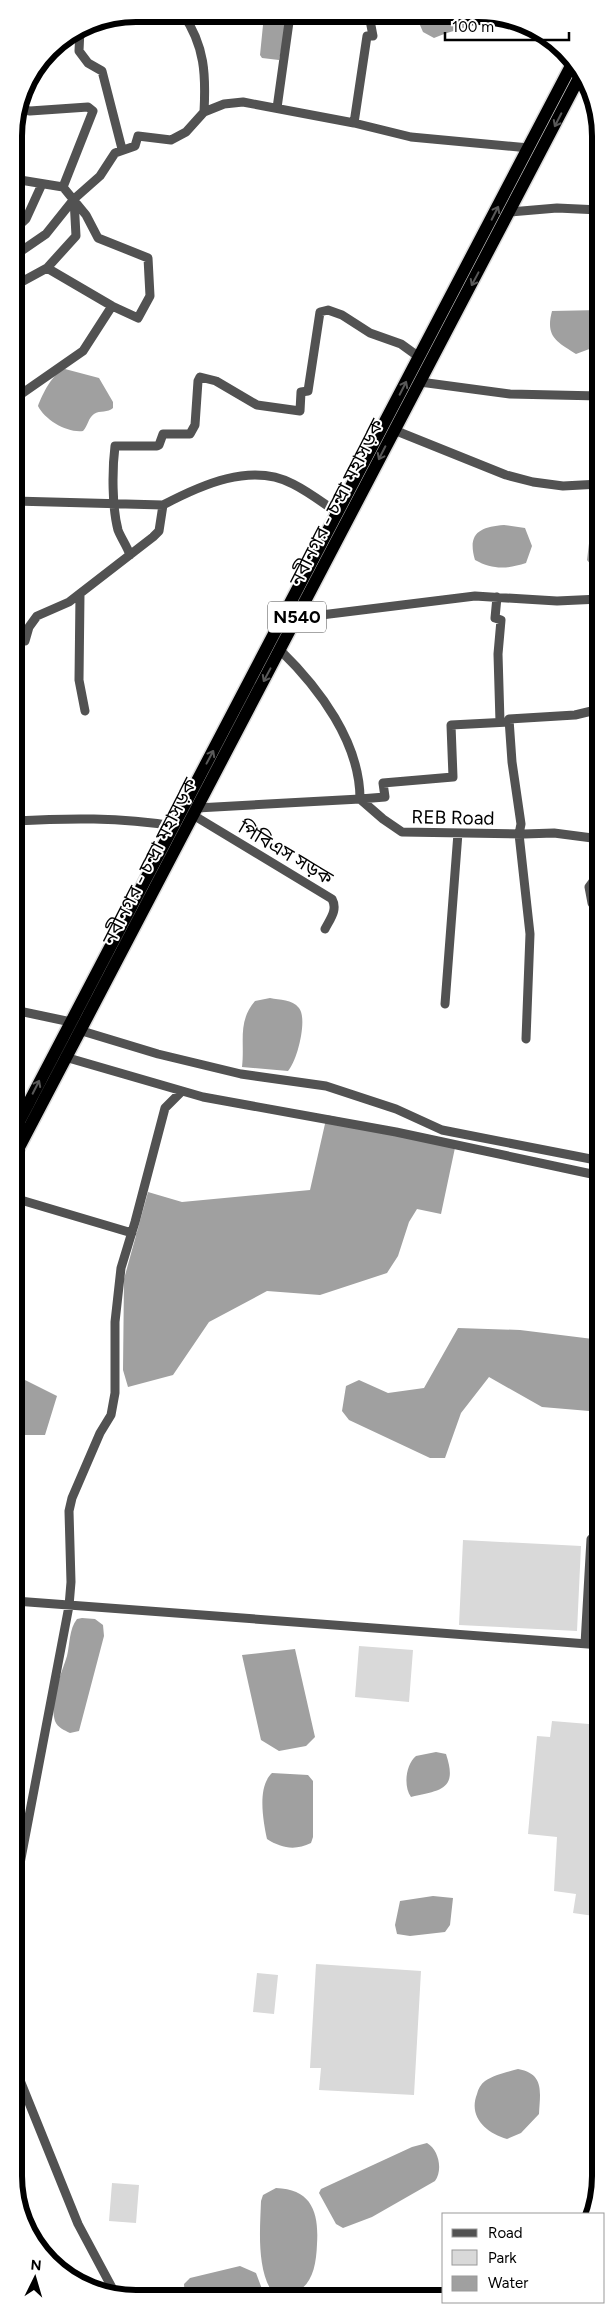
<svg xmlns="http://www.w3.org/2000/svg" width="615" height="2313" font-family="Figtree,'Noto Sans Bengali',sans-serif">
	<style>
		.green { fill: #d9d9d9 }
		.water { fill: #a0a0a0 }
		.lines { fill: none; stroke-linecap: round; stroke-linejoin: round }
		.highway-casing { stroke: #dbdbdb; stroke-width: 15 }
		.minor { stroke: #525252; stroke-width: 9 }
		.highway { stroke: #000; stroke-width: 12 }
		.oneway { stroke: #595959 }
		.labels { text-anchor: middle; stroke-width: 4; stroke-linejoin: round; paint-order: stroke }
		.shield { fill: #fff; stroke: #4c4c4c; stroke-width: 1 }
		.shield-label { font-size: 18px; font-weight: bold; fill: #000 }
		.street-label { font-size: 19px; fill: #000; stroke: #fff }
		.rim { fill: none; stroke: #000; stroke-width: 6 }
	</style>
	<rect width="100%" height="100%" fill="#fff"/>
	<path class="green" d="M463,1540L581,1546L577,1631L459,1625Z
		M359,1646L413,1650L409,1702L355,1697Z
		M552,1721L601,1725V1917L573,1913L576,1894L554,1891L557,1837L528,1834L537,1736L550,1737Z
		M316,1964L421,1971L414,2095L319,2090L321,2068H310Z
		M257,1973L278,1975L274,2014L253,2012Z
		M601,2071V2153L593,2145Z
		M112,2183L139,2185L136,2223L109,2221Z"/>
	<path class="water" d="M264,15H289L279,60L262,58L260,55Z
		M416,16H498L497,19C476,26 454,29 434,38L423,32Z
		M600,310V345L576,354C557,342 545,337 552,311Z
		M65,369L99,378L113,402V408C108,413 100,410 94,414C88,418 88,426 83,431C67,433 45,420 38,406C42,395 53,372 65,369Z
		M504,525L525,528L532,546L526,563C507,569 493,570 475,560C467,533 480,527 504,525Z
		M600,529V565L592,566L587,560L590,535Z
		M270,998C280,1000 292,999 299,1008C308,1019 297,1062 288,1071L242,1067C245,1042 237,1022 255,1001Z
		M327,1115L456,1143L441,1214L417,1209L409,1222L398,1256L387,1273L320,1295L267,1291L209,1322L173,1375L128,1387L123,1370L124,1279L148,1192L182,1202L310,1190Z
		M458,1328L520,1330L601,1340V1412L542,1407L489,1377L461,1413L445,1458H430L349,1420L342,1411L346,1386L359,1380L388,1393L424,1388Z
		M15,1375L57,1396L45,1435H15Z
		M82,1618L95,1619L103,1625L104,1636L79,1731L70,1733C64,1730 58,1728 55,1721C49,1701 61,1675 67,1656C70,1644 69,1629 77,1619Z
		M295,1649L315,1737L306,1746L279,1751L261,1740L242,1655Z
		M436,1752L446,1754C458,1790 441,1790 411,1797C403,1786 406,1764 416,1756Z
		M272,1773L308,1775L313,1781V1837L311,1843C295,1851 281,1848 267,1839C263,1820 257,1787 272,1773Z
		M433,1896L453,1898L450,1925L445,1932L410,1936L397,1934L395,1925L400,1901Z
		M518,2069C545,2074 540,2092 539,2114L521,2133L507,2139C486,2133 468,2117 477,2094C478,2089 481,2084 485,2081C495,2074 508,2072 518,2069Z
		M427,2143C439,2150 443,2170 435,2181L372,2217L343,2228L336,2224L319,2193L321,2189L412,2147Z
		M276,2188C312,2189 319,2213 317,2244C316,2273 309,2297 275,2296C256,2272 260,2230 261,2201L263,2195Z
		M240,2266L256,2273L262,2289L261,2297H185L184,2284L190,2278Z"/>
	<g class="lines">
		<g class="highway-casing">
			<path id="highway" d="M14,1131L573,62
				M14,1157L580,76"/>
		</g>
		<path class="minor" d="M183,14C205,46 206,75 204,112
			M80,29L79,51L88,63L102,71L122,149
			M277,108L290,15
			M354,123L367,36H373L369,15
			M14,179L63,187
			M510,212L557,208L600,210
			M14,230L26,219L42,184
			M14,256L46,234L74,199
			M14,286L47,268
			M112,306L47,268L76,236L74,199L100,176L115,153L135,146L138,136L171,140L186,132L204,112L224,104L243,102L354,123L411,137L529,148
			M420,382L510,394L600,396
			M14,399L83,351L112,306L138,318L150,296L148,258L98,238L86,215L63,187L93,111L88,107L30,111L19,109
			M394,430L506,475L533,482L563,486L600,484
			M14,501L163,505
			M130,555C127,546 121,538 118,530C112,507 112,470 115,446H157L159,445L163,434H190L195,425L198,381L200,377L216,381L257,405L300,411L301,392L308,391L320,312L328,310L342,315L370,333L401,344L419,357
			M80,594L79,680L85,711
			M497,597L495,618L501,620L498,654L500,722
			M297,618L475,596L557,601L600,599
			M14,642L25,641L29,627L37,616L69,602L153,537L159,531L163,505C201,485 251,462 293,484C309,492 323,503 338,513
			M280,650C319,688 360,742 360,799L385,797L383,783L453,777L451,725L509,722
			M197,808L360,799L383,819L402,832L524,834L554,833L600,839
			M193,815L332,899C338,910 330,919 325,929
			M14,821C67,818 121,817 173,826
			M595,837C597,856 602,872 589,887L592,903L600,914
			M445,1004L458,833
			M14,1010L71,1022
			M82,1031L158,1054L241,1074L326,1086L396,1109L442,1130L601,1161
			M526,1039L530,934L519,834L521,824L512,762L509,719L575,715L600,709
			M65,1057L203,1097L396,1132L601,1176
			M14,1198L132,1233
			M15,1601L601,1645
			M585,1644L591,1539
			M15,1890L69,1606L71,1582L69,1511L72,1498L100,1433L111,1415L115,1393V1322L121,1268L135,1222L165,1108L182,1091
			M15,2068L78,2224L117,2297"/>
		<use href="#highway" class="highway"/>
	</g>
	<defs><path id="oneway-shaft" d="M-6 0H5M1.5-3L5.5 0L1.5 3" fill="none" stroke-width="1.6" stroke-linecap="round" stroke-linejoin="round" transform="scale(1.25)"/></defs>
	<g class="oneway">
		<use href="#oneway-shaft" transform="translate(558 120) rotate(117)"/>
		<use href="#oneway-shaft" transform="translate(495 213) rotate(-63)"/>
		<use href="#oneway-shaft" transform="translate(475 279) rotate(118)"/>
		<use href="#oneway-shaft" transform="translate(403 388) rotate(-63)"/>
		<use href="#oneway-shaft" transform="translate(382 453) rotate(117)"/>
		<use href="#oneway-shaft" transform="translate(267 675) rotate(118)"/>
		<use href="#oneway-shaft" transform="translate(210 757) rotate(-62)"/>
		<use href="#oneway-shaft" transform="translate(36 1087) rotate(-63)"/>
	</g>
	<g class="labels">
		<rect class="shield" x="268" y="601.5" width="58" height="31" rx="4"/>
		<g class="shield-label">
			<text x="297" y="623">N540</text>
		</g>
		<g class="street-label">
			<text transform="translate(336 502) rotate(-63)" y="7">নবীনগর - চন্দ্রা মহাসড়ক</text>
			<text transform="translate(453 817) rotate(1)" y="7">REB Road</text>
			<text transform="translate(286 852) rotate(31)" y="7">পিবিএস সড়ক</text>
			<text transform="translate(149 861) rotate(-63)" y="7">নবীনগর - চন্দ্রা মহাসড়ক</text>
		</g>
	</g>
	<path d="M0 0H615V2313H0ZM136 22H478A114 114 0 0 1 592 136V2176A114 114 0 0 1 478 2290H136A114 114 0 0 1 22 2176V136A114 114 0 0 1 136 22Z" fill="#fff" fill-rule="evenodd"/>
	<path class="rim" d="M136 22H478A114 114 0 0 1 592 136V2176A114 114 0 0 1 478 2290H136A114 114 0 0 1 22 2176V136A114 114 0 0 1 136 22Z"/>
	<rect x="442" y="2213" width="162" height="90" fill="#ffffff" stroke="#999999"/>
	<rect x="452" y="2229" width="25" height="8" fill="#525252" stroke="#999999"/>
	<text x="488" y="2238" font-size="15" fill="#000000">Road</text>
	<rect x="452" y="2250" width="25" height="15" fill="#d9d9d9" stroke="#999999"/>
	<text x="488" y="2263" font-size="15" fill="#000000">Park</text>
	<rect x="452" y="2276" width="25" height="15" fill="#a0a0a0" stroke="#999999"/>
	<text x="488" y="2288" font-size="15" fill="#000000">Water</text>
	<g transform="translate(35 2278) rotate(5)" stroke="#ffffff" stroke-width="4" paint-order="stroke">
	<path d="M0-4L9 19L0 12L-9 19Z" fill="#000000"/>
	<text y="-8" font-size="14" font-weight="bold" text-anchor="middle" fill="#000000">N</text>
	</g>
	<path d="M445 32v8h124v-8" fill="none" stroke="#000000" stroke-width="2.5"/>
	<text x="452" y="32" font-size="15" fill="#000000" stroke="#ffffff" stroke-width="4" paint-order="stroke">100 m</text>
</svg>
